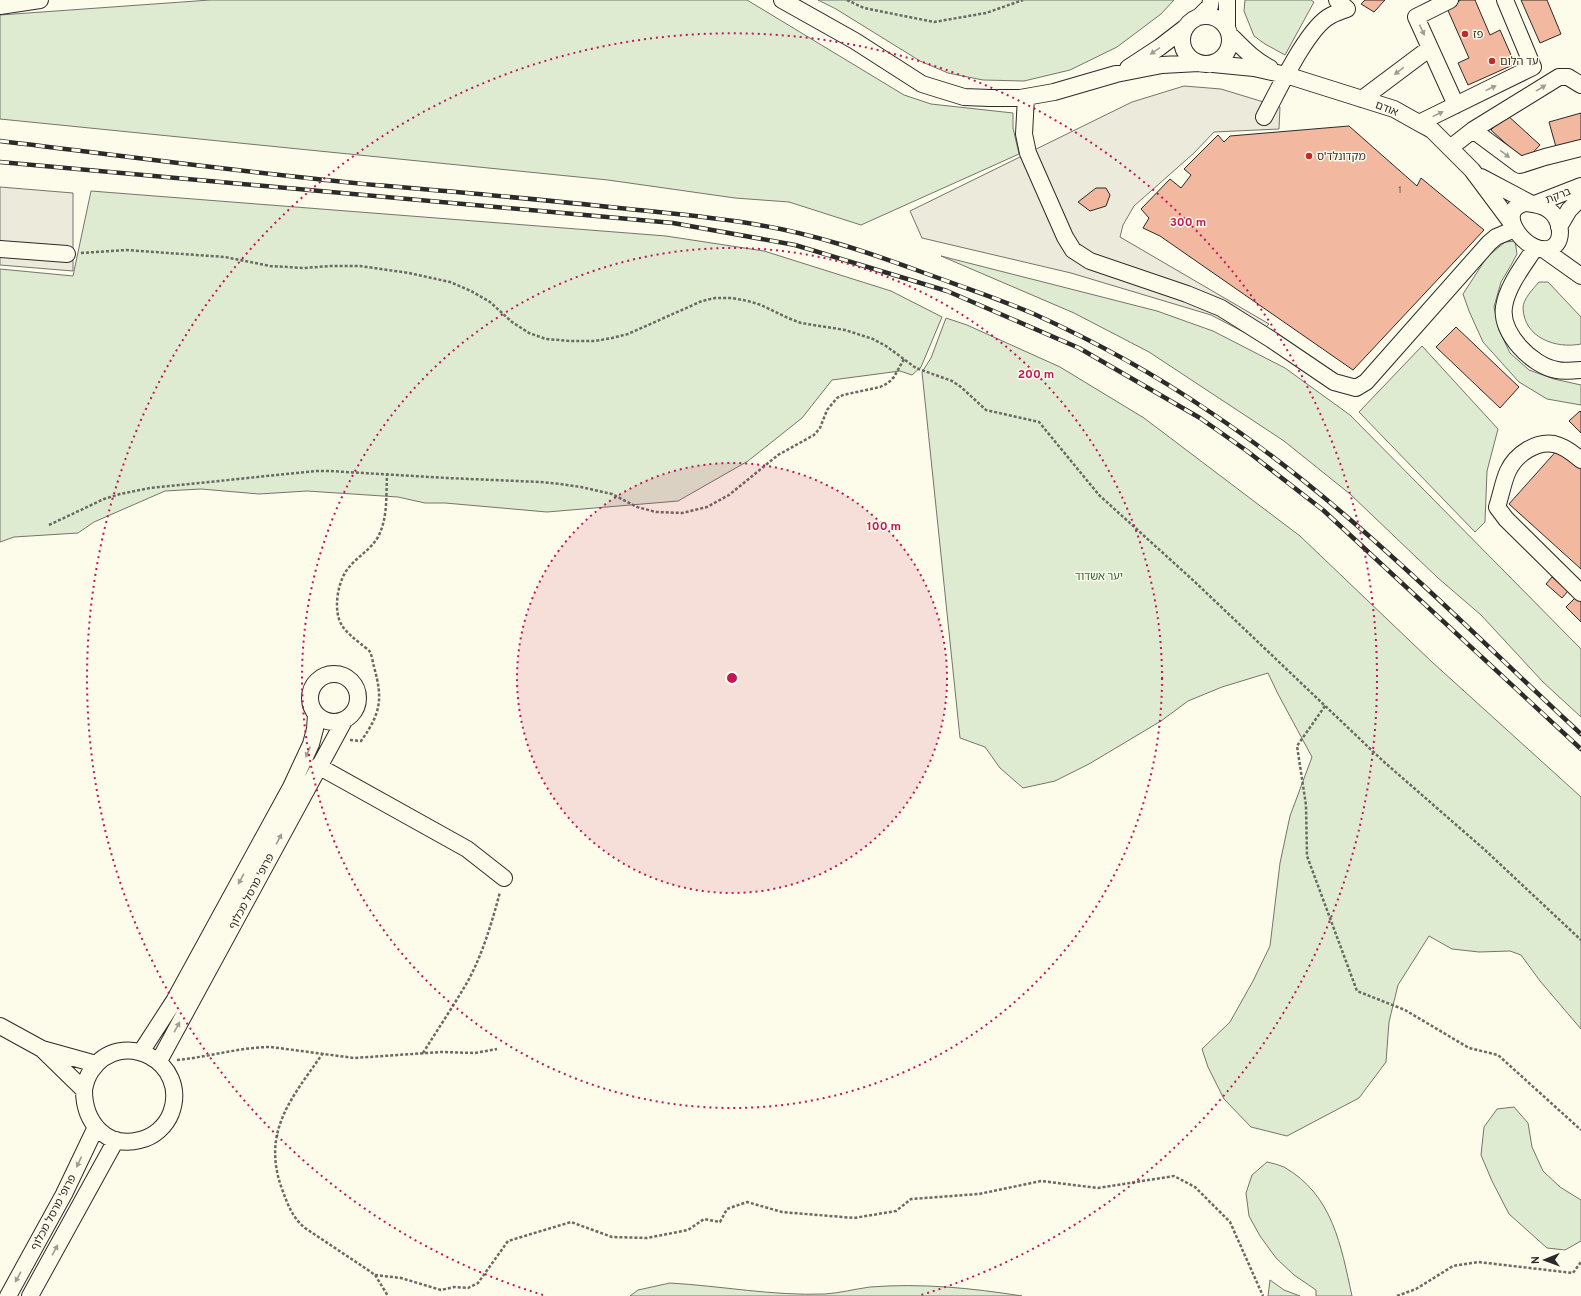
<svg xmlns="http://www.w3.org/2000/svg" width="1581" height="1296" font-family="Overpass,'Noto Sans Hebrew',sans-serif">
	<style>
		.green { fill: #deebd1; stroke: #74746e }
		.parking { fill: #eceadb; stroke: #74746e }
		.building { fill: #f2b8a0; stroke: #2b2b2b }
		.lines { fill: none; stroke-linecap: round; stroke-linejoin: round }
		.minor-casing { stroke: #2b2b2b; stroke-width: 18 }
		.path { stroke: #6a6964; stroke-width: 2.5; stroke-dasharray: 3 2; stroke-linecap: butt }
		.minor { stroke: #fdfbea; stroke-width: 16 }
		.rail-casing { stroke: #2b2b2b; stroke-width: 4.5 }
		.rail { stroke: #fdfbea; stroke-width: 3; stroke-dasharray: 9; stroke-linecap: butt }
		.oneway { fill: #9e9d94 }
		.ring { fill: none; stroke: #c2185b; stroke-width: 2; stroke-dasharray: 2 4 }
		.poi-dot { fill: #c62828; stroke: #fdfbea; stroke-width: 1.5 }
		.labels { text-anchor: middle; stroke-width: 3; stroke-linejoin: round; paint-order: stroke }
		.number-label { font-size: 9px; fill: #5d4e48 }
		.poi-label { font-size: 11px; fill: #2b2b2b; stroke: #fdfbea; text-anchor: start }
		.street-label { font-size: 11px; fill: #2b2b2b; stroke: #fdfbea }
		.park-label { font-size: 11px; fill: #34623c; stroke: #fdfbea }
		.centre { fill: #c2185b; stroke: #fdfbea; stroke-width: 2 }
		.ring-label { font-size: 12px; text-anchor: middle; font-weight: bold; fill: #c2185b; stroke: #fdfbea; stroke-width: 3; stroke-linejoin: round; paint-order: stroke }
	</style>
	<rect width="100%" height="100%" fill="#fdfbea"/>
	<path class="green" d="M210,0H747L904,95L931,104L1013,113V128L1019,154L861,225L789,202L735,198L608,180L0,119V15Z
		M818,0H1174L1161,14L1117,47L1070,70L1024,81L983,80L948,73L920,61L836,9Z
		M1245,0H1311L1314,2L1285,55L1265,44L1254,36L1244,11Z
		M91,191L666,236L764,251L891,291L942,317L921,367L912,375L900,371L832,380L802,418L748,461L678,501L547,512L445,503H425L398,497L307,491L259,494L201,489L165,491L94,522L78,533L14,537L0,542V269L73,276Z
		M1515,241L1517,254L1510,267L1501,282L1494,307L1499,330L1510,353L1529,370L1554,379L1581,385V405L1547,399L1519,382L1483,342L1469,311L1463,294L1487,257L1505,242Z
		M941,256L1157,311L1213,331L1285,368L1350,415L1581,649V717L1543,682L1481,615L1438,578L1350,494L1284,441L1149,352L1074,313Z
		M1539,282H1548L1581,317V344C1556,349 1524,338 1523,308C1523,299 1533,289 1539,282Z
		M946,318L967,325L1060,367L1144,418L1300,536L1432,662L1581,797V1029L1540,981L1521,955L1510,951L1479,952L1452,949L1429,936L1398,985L1389,1022L1386,1062L1359,1098L1287,1136L1251,1127L1224,1099L1208,1067L1202,1049L1230,1022L1253,981L1270,946L1280,863L1290,816L1312,757L1278,694L1268,673L1222,687L1188,701L1161,721L1089,764L1055,781L1023,788L1000,768L985,747L960,738L922,372L931,358Z
		M1422,346L1498,429L1487,471L1485,522L1475,532L1359,412Z
		M1514,1107L1528,1123L1532,1147L1543,1171L1560,1187L1581,1200V1241L1565,1250L1547,1248L1509,1214L1492,1181L1481,1155L1484,1127L1497,1109Z
		M1267,1162C1272,1163 1279,1165 1284,1167C1333,1195 1341,1246 1352,1296H1316V1290L1294,1275L1276,1258L1260,1236L1249,1216L1246,1193L1252,1175Z
		M1270,1280L1284,1290L1300,1296H1268Z
		M670,1283C722,1286 773,1296 825,1294C840,1293 855,1289 870,1287C921,1283 972,1288 1022,1296H630L638,1290Z"/>
	<path class="parking" d="M1184,86L1221,89L1280,107L1279,129L1214,132L1194,153L1134,206L1123,225L1120,237L1269,324L1255,338L1211,315L1071,273L922,238L910,211L1132,102Z
		M0,187L73,193V271L0,265Z"/>
	<path class="building" d="M1365,0H1385L1374,12L1361,4Z
		M1461,0H1475L1490,35L1500,30L1515,64L1468,85L1458,63L1469,58L1446,6Z
		M1521,0H1547L1561,34L1540,43Z
		M1581,113V140L1556,147L1549,122Z
		M1506,114L1540,145L1525,161L1491,130Z
		M1349,126L1417,186L1421,178L1484,230L1353,370L1160,236L1143,228L1149,218L1141,209L1170,179L1181,188L1191,175L1184,169L1218,135L1224,142L1230,136Z
		M1096,188H1106L1110,195L1106,206L1090,211L1078,202Z
		M1456,327L1519,387L1500,408L1436,347Z
		M1580,411L1581,412V433L1569,421Z
		M1559,448L1581,468V569L1509,504Z
		M1552,577L1568,591L1562,598L1546,584Z
		M1576,597L1581,602V622L1566,607Z"/>
	<g class="lines">
		<g class="minor-casing">
			<path id="minor" d="M782,0L855,41L922,84L964,97L990,98H1020L1054,92L1116,74L1162,65L1199,63
				M1450,0L1416,17L1456,105
				M0,6L40,0
				M1182 40a24 24 0 1 1 48 0a24 24 0 1 1-48 0Z
				M1199,17L1210,6L1211,0
				M1227,27V0
				M1230,35C1243,48 1254,60 1270,68
				M1213,64L1254,68L1286,75L1394,109L1419,123L1432,130L1472,170L1513,225
				M1128,68L1160,47L1186,27
				M1026,97L1024,134L1028,153L1065,237L1073,250L1090,261L1187,294L1221,308L1272,340L1334,382L1356,388L1366,382L1489,243L1496,237L1515,229
				M1362,99L1430,48
				M1264,117C1277,93 1307,28 1330,16C1335,13 1341,11 1347,9L1337,0
				M1419,123L1533,67L1505,0
				M1473,130L1520,165L1545,157L1581,148
				M1450,148L1473,130L1559,77H1568L1581,85
				M1481,177L1530,203
				M1526,203C1534,204 1543,205 1549,210C1560,218 1565,239 1553,247C1531,261 1490,210 1526,203Z
				M1535,204L1581,186
				M1559,227L1569,210L1581,198
				M1535,248C1524,265 1507,286 1504,307C1500,333 1532,366 1557,370C1564,372 1573,370 1581,370
				M0,249L67,254
				M1543,249L1581,276
				M1581,460C1574,454 1564,446 1554,444C1536,441 1516,454 1508,471C1503,482 1501,495 1497,507L1506,519L1581,593
				M310 698a24 24 0 1 1 48 0a24 24 0 1 1-48 0Z
				M318,766L467,849L504,878
				M0,1026L42,1049L96,1064
				M42,1049L84,1090C84,1122 106,1149 140,1140C154,1137 166,1126 171,1113C190,1062 121,1026 91,1071C87,1077 85,1084 84,1090
				M141,1052L174,1001L291,787L311,744L315,729L316,714
				M159,1061L344,721
				M8,1296L64,1194L96,1127
				M30,1296L116,1140"/>
		</g>
		<path class="path" d="M847,0L864,8L934,22L986,13L1023,0
			M81,253L126,250L225,257L270,266L304,268L331,266H360L409,273L450,282L471,291L490,302L512,322L529,333L546,339L570,341H595L612,338L628,334L702,301L715,298H732L748,301L761,305L788,318L801,323L845,330L873,339L886,346L916,368L952,381L961,387L986,410L1039,422L1099,495L1195,582L1383,761L1485,850L1581,940
			M49,525L104,499L120,494L150,488L316,471H330L447,478L540,482L560,484L581,487L612,494L637,507L656,512L682,513L707,507L729,495L778,455L814,435L820,428L827,410L837,398L843,395L880,387L888,383L894,377L904,359
			M1325,706L1297,746L1306,805L1307,856L1357,991L1405,1010L1469,1048L1498,1055L1581,1130
			M350,740L361,741C381,713 383,699 374,667C373,663 372,656 370,652C368,649 363,646 361,644C346,632 337,625 337,605C337,592 341,575 351,565C360,555 371,549 378,537C388,518 386,495 387,474
			M323,1053C292,1098 261,1131 282,1189C288,1205 292,1217 305,1228L368,1270L375,1275L388,1296
			M423,1053C438,1029 454,1005 468,981C483,953 492,922 500,892
			M177,1060C209,1057 240,1047 271,1047L354,1058L441,1052L475,1053L497,1049
			M375,1275L401,1278L441,1290L454,1287L468,1288L478,1283L508,1241L571,1222L612,1237L647,1238L688,1230L704,1219L720,1222L727,1209L747,1202L782,1212L854,1218L896,1211L911,1199L979,1194L1041,1181L1098,1188L1174,1176L1195,1187L1230,1222L1263,1296
			M1397,1296L1416,1289L1453,1266L1478,1262L1573,1273L1581,1262"/>
		<use href="#minor" class="minor"/>
		<g class="rail-casing">
			<path id="rail" d="M0,141C125,156 250,173 375,185C456,192 538,199 619,208C666,213 713,217 759,225C814,234 867,252 919,271C957,285 997,298 1034,314C1094,341 1156,375 1210,412C1347,503 1461,623 1581,734
				M0,162L673,223L795,245L947,291L1079,348L1200,418L1247,451L1323,510L1581,749"/>
		</g>
		<use href="#rail" class="rail"/>
	</g>
	<defs><path id="oneway-solid" d="M-6-.8H1V-3.2L6.5 0L1 3.2V.8H-6Z"/></defs>
	<g class="oneway">
		<use href="#oneway-solid" transform="translate(1422 30) rotate(65)"/>
		<use href="#oneway-solid" transform="translate(1155 51) rotate(146)"/>
		<use href="#oneway-solid" transform="translate(1399 71) rotate(143)"/>
		<use href="#oneway-solid" transform="translate(1491 88) rotate(-26)"/>
		<use href="#oneway-solid" transform="translate(1541 88) rotate(-32)"/>
		<use href="#oneway-solid" transform="translate(1438 114) rotate(-26)"/>
		<use href="#oneway-solid" transform="translate(1505 154) rotate(37)"/>
		<use href="#oneway-solid" transform="translate(308 752) rotate(113)"/>
		<use href="#oneway-solid" transform="translate(279 839) rotate(-62)"/>
		<use href="#oneway-solid" transform="translate(241 879) rotate(119)"/>
		<use href="#oneway-solid" transform="translate(177 1027) rotate(-61)"/>
		<use href="#oneway-solid" transform="translate(79 1162) rotate(115)"/>
		<use href="#oneway-solid" transform="translate(55 1250) rotate(-61)"/>
		<use href="#oneway-solid" transform="translate(18 1277) rotate(119)"/>
	</g>
	<circle cx="732" cy="678" r="215" fill="#c2185b" fill-opacity=".12"/>
	<g class="ring">
		<circle cx="732" cy="678" r="215"/>
		<circle cx="732" cy="678" r="430"/>
		<path d="M543 1295A645 645 0 1 1 921 1295"/>
	</g>
	<g class="poi-dot">
		<circle cx="1465" cy="34" r="4"/>
		<circle cx="1492" cy="61" r="4"/>
		<circle cx="1309" cy="156" r="4"/>
	</g>
	<g class="labels">
		<g class="number-label">
			<text x="1400" y="193">1</text>
		</g>
		<g class="poi-label">
			<text x="1473" y="38">פז</text>
			<text x="1500" y="65">עד הלום</text>
			<text x="1317" y="160">מקדונלד'ס</text>
		</g>
		<g class="street-label">
			<text transform="translate(1387 108) rotate(21)" y="4">אודם</text>
			<text transform="translate(1558 195) rotate(-22)" y="4">ברקת</text>
			<text transform="translate(251 891) rotate(-62)" y="4">פרופ' מרסל מכלוף</text>
			<text transform="translate(53 1212) rotate(-62)" y="4">פרופ' מרסל מכלוף</text>
		</g>
		<g class="park-label">
			<text x="1099" y="580">יער אשדוד</text>
		</g>
	</g>
	<circle cx="732" cy="678" r="6" class="centre"/>
	<g class="ring-label">
		<text x="1188" y="226">300 m</text>
		<text x="1036" y="378">200 m</text>
		<text x="884" y="530">100 m</text>
	</g>
	<g transform="translate(1545 1260) rotate(269)" stroke="#fdfbea" stroke-width="3" paint-order="stroke">
	<path d="M0-3L7 15L0 10L-7 15Z" fill="#2b2b2b"/>
	<text y="-6" font-size="11" font-weight="bold" text-anchor="middle" fill="#2b2b2b">N</text>
	</g>
</svg>
